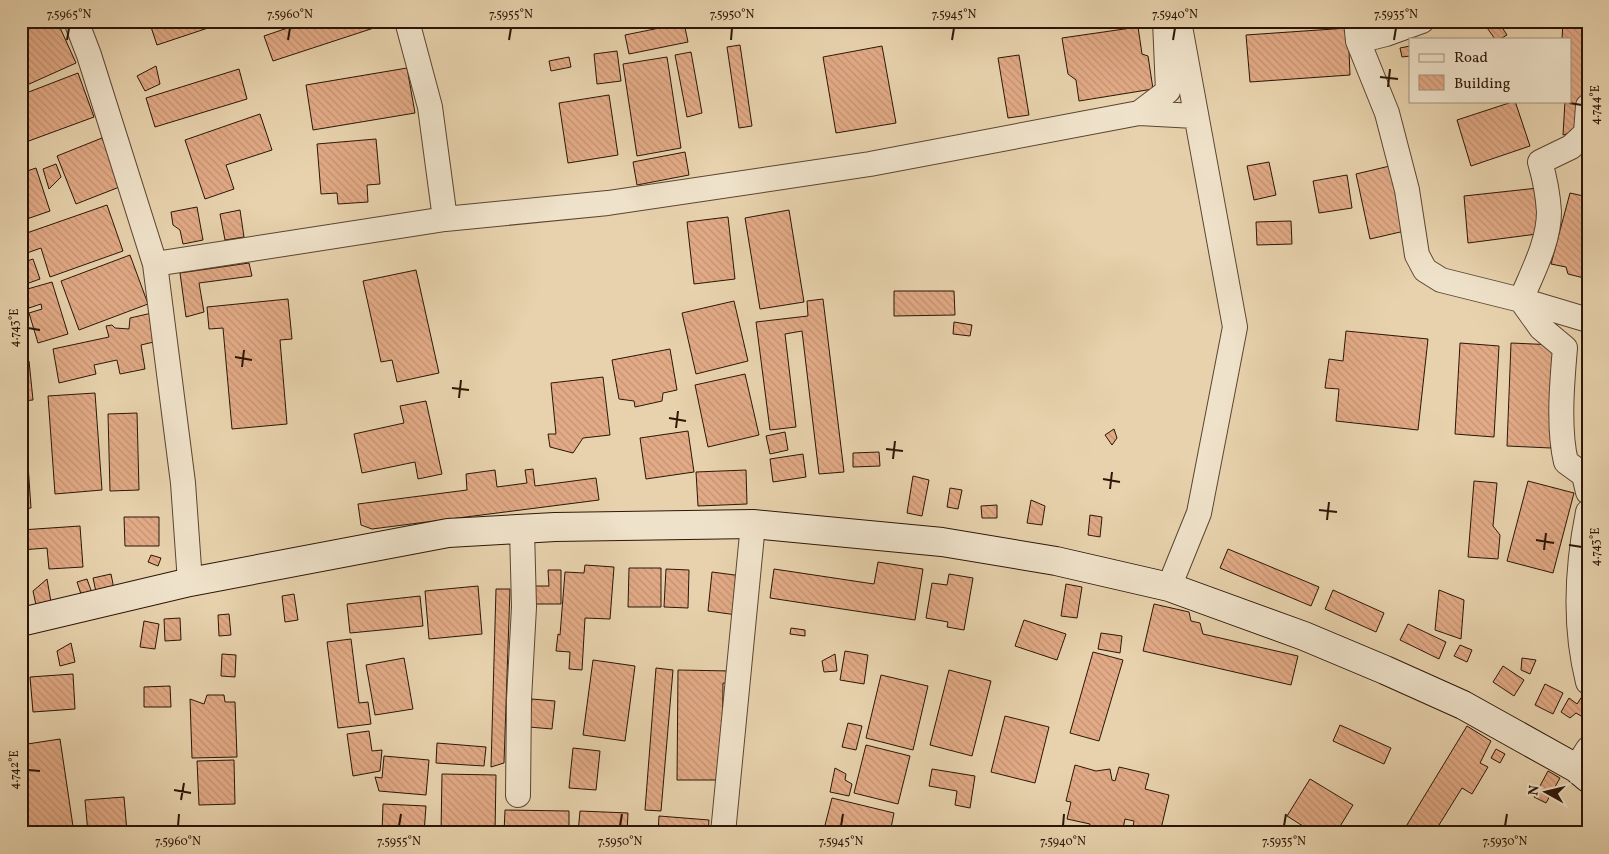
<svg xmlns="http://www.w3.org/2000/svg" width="1609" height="854" font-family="Vollkorn,serif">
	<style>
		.building { fill: url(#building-back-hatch); stroke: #2c1606 }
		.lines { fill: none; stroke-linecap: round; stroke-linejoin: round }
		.street-casing { stroke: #5b4530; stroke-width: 26 }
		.secondary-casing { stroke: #2c1606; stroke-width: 30 }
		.street { stroke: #efe2ca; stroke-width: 24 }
		.secondary { stroke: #efe2ca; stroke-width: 28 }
		.ticks { fill: none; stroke: #2c1606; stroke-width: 2 }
		.neatline { fill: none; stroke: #2c1606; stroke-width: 2 }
		.ticks-label { font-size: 12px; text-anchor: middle; fill: #2c1606 }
	</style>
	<defs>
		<pattern id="building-back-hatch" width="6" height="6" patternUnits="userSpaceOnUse" patternTransform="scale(1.25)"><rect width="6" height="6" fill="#e2aa86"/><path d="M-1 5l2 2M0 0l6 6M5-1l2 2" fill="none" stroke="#c29272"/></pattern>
	</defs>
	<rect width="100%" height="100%" fill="#e7d2ad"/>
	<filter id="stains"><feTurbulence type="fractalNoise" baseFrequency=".004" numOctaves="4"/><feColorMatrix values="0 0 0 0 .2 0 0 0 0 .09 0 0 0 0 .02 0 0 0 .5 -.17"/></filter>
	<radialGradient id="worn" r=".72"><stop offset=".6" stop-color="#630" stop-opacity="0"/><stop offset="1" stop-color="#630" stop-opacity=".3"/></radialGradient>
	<path class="building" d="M28,21H57L76,63L27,85L21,72V24Z
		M149,21H229L157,45Z
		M308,21H385L386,24L273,61L264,36Z
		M1491,21H1498L1507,35L1500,39H1495L1485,25Z
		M1563,21H1588V51L1579,131L1563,135L1565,101H1570V39H1562Z
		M684,23L688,42L629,54L625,35Z
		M1138,27L1142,54L1148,56L1153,89L1079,101L1076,80L1068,74L1062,38Z
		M1348,28L1350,75L1250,82L1246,35Z
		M740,45L752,126L739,128L727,47Z
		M882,46L896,123L836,133L823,57Z
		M1410,46V56L1402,57L1400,48Z
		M617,51L621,81L597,84L594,54Z
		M691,52L702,113L687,117L675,55Z
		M1019,55L1029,115L1008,118L998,58Z
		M569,57L571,67L551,71L549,61Z
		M667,57L681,148L637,156L623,64Z
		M156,66L160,84L145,91L137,76Z
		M407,68L415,113L313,130L306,85Z
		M239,69L247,99L155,127L146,98Z
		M78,73L94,117L26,142L21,128V95Z
		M609,95L618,155L568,163L559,103Z
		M1515,101L1530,146L1471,166L1457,120Z
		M260,114L272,150L226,165L234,189L205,199L185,140Z
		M102,138L122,186L76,204L57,156Z
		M376,139L380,184L367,185L368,202L338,204L337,193L321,194L317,144Z
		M685,152L689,175L637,185L633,162Z
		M1269,162L1276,195L1254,200L1247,166Z
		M56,164L61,177L49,189L43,169Z
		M1394,165L1409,230L1370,239L1356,174Z
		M36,168L50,211L21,221V173Z
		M1347,175L1352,208L1319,213L1313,181Z
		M1538,188L1537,234L1468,243L1464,196Z
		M1570,193L1588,197V279L1568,274L1566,267L1551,264Z
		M107,205L123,251L50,277L41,248L24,254L21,246V235Z
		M197,207L203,240L183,244L180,230L173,225L171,212Z
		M240,210L244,237L225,240L220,214Z
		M789,210L804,302L760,309L745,218Z
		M728,217L735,279L694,284L687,222Z
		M1291,221L1292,244L1257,245L1256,222Z
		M130,255L148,304L79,330L61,281Z
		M33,259L40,279L26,284L21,270V263Z
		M249,263L252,276L199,283L204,312L186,317L180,273Z
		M416,270L439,373L397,382L392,360L381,362L363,281Z
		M52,282L68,334L38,343L29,313L42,309L41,304L29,308L24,290Z
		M894,291H954L955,315L894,316Z
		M288,299L292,339L280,340L287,424L232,429L223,328L209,329L207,307Z
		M823,299L844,472L819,474L802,331L785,334L796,427L770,430L756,322L808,316L807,301Z
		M734,301L748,361L696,374L682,313Z
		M152,313L158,341L141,345L145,369L120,374L117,360L94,365L96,374L59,383L53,349L109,337L106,326L112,325L115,328L129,329L130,318Z
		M954,322L972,325L970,336L953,334Z
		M1346,331L1428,339L1418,430L1336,421L1339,389L1325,388L1329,359L1343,361Z
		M1460,343L1499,346L1494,437L1455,434Z
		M1511,343L1555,345L1551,448L1507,446Z
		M670,349L677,390L663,393L662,401L635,407L634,401L619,399L612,360Z
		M21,361H29L33,400L21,401Z
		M745,374L759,435L708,447L695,385Z
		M603,377L610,435L583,438L573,453L550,447L548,434H556L551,383Z
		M95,393L102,490L55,494L48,396Z
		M426,401L442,474L418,479L415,462L362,473L354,434L404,423L400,406Z
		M137,413L139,490L110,491L108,414Z
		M1588,415V456H1584Z
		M21,422H25L31,508L21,509Z
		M1114,429L1117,438L1112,445L1105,435Z
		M688,431L694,472L646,479L640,438Z
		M785,432L788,450L770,454L766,436Z
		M879,452L880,466L853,467V453Z
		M803,454L806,477L773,482L770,459Z
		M533,469L535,486L596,478L599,500L372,529L361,525L358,504L467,490L466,474L495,470L497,487L527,483L525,470Z
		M746,470L747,504L698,506L696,472Z
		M913,476L929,480L922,516L907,513Z
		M1474,481L1497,483L1493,526L1500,535L1498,559L1468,557Z
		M1528,481L1574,493L1553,573L1507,561Z
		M950,488L962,490L958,509L947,507Z
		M1031,500L1045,506L1042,525L1027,523Z
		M997,505V518H982L981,506Z
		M1090,515L1102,517L1100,537L1088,535Z
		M124,517H159V546H125Z
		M80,526L83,567L49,569L47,548L21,550V530Z
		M1228,549L1319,587L1311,606L1220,568Z
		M151,555L161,558L158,566L148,562Z
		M878,562L923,569L915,620L770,598L774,569L874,584Z
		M585,565L614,567L610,619L585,618L582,670L569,669L570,652L556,651L558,634L560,635L565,572L584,573Z
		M629,568H661V607H628Z
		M666,569L689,570L688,608L664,607Z
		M548,570H561V604H532L533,586H549Z
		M712,572L742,576L737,615L708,611Z
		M111,574L114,589L96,592L93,578Z
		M949,574L973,578L964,630L947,627L948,622L926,618L932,583L947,585Z
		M47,579L51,602L36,605L33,591Z
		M87,579L92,593L82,597L77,582Z
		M1066,584L1082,587L1077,618L1061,616Z
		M478,586L482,634L429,639L425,591Z
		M496,589H510L504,763L491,767Z
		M1333,590L1384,613L1376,632L1325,609Z
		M1439,590L1464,600L1461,639L1435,630Z
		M294,594L298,620L285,622L282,596Z
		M420,596L423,626L350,633L347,604Z
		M1154,604L1189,612L1191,621L1200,623L1203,634L1298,656L1291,685L1143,651Z
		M229,614L231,635L219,636L218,615Z
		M180,618L181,640L165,641L164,619Z
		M1024,620L1066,634L1057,660L1015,646Z
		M144,621L159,624L155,649L140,647Z
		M1408,624L1446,642L1439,659L1400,640Z
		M791,628L805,630V636L790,634Z
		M1101,633L1122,636L1120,653L1098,649Z
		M351,639L359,703L368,702L371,724L338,728L327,642Z
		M71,643L75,662L60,666L57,651Z
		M1460,645L1472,650L1467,662L1454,656Z
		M845,651L868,655L864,684L840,680Z
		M1093,652L1123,660L1099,741L1070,733Z
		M222,654L236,655L235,677L221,676Z
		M835,654L837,671L824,672L822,661Z
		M404,658L413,709L375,715L366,665Z
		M1522,658L1536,660L1530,674L1521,670Z
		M593,660L635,666L625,741L583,735Z
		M1503,666L1524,680L1514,696L1493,682Z
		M656,668L673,670L661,811L645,810Z
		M678,670L731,671V683H723L722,780H677Z
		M949,670L991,681L972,756L930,745Z
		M73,674L75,709L33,712L30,677Z
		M881,675L928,686L913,750L866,738Z
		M1545,684L1563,693L1553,714L1535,705Z
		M170,686L171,707H144V687Z
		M207,695H224L225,702H235L237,757L192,758L190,699L204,704Z
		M1583,695L1588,698V720L1576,713L1570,718L1561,712L1569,698L1577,704Z
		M532,699L555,701L552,729L529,727Z
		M1005,716L1049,727L1035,783L991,772Z
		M848,723L862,726L856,750L842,747Z
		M1340,725L1391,748L1384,764L1333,741Z
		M1467,726L1491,741L1480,763L1488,767L1472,794L1462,788L1434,833H1402Z
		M369,731L372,751L382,750L380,771L353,776L347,734Z
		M60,739L74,833H21V745Z
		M437,743L486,747L484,766L436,763Z
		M866,745L910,756L898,804L854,793Z
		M573,748L600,751L596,790L569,788Z
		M1496,749L1505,754L1500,763L1491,758Z
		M384,756L429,760L426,795L379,791L375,777L382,778Z
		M234,760L235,804L199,805L197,761Z
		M1075,765L1096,771L1110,769L1112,780L1115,781L1119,767L1149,774L1145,789L1169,795L1160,833H1132L1134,821L1125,819L1122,833H1088L1090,824L1067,819L1071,802L1066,801Z
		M835,768L846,774L845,780L852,784L849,796L830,792Z
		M932,769L975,776L970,808L955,805L957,791L929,786Z
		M1548,771L1560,778L1546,803L1534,797Z
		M442,774L496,775L495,833H441Z
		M1310,779L1353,805L1336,833H1314L1287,816Z
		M124,797L127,832L88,833L85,800Z
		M832,798L894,813L890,833H823Z
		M383,804L426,806L424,833H382Z
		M505,810L569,811V833H504Z
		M580,811L628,813L627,833H578Z
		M659,816L709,820L708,833H658Z
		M972,826L984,828L983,833H970Z"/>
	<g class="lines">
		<g class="street-casing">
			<path id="street" d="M76,21L89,55L155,264L445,219L608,203L870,164L1139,113L1195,116
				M407,21L430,107L445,219
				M1356,21L1358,41L1387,113L1407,190L1417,255L1425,270L1441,280L1521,300L1588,320
				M1358,41L1386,34L1422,21
				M1588,106L1586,133L1571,147L1540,162C1545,179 1548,195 1549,212C1549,242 1532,273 1521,300L1541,328L1565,348C1562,382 1558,429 1566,462L1584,475L1588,492
				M1139,113L1168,91L1165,21
				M155,264L183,483L190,582
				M1588,512C1577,567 1574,627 1588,682
				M1169,587L1199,513L1235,327L1179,21
				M1576,768L1588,749
				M518,795L519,699L524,607L522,529
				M723,833L753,524"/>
		</g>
		<g class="secondary-casing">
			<path id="secondary" d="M21,622L190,582L448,533L555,527L753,524L942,542L1056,561L1169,587L1304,636L1385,670L1463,705L1576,768L1588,778"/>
		</g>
		<use href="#street" class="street"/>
		<use href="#secondary" class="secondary"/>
	</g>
	<path class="ticks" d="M67,40L69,28M288,40L290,28M509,40L511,28M731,40L732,28M952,40L954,28M1173,40L1175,28M1394,40L1396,28M1380,77L1398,79M1388,87L1390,69M1569,103L1582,105M28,328L40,330M235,357L252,360M242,367L244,350M452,388L469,390M459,398L461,380M669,418L686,421M676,428L678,411M886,449L903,451M893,459L895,441M1103,479L1120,482M1110,489L1112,472M1319,510L1337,512M1327,520L1329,502M1536,540L1554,543M1569,545L1582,547M1544,550L1546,533M28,770L40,771M174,790L191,793M181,800L184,783M178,826L179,814M399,826L401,814M620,826L622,814M841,826L843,814M1063,826L1064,814M1284,826L1286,814M1505,826L1507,814"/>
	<rect width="1609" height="854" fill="none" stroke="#e7d2ad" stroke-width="55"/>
	<rect x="1409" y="38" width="162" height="65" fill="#efe2ca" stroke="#a1907c"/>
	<rect x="1419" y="54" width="25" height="8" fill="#efe2ca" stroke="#a1907c"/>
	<text x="1454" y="62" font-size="15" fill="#2c1606">Road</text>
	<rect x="1419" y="75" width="25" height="15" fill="url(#building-back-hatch)" stroke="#a1907c"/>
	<text x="1454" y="88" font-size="15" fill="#2c1606">Building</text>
	<g transform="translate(1546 792) rotate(278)" stroke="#efe2ca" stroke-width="4" paint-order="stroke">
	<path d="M0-4L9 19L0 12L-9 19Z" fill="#2c1606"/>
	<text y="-8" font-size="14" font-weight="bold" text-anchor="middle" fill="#2c1606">N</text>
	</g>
	<rect x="28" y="28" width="1554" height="798" class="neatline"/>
	<g class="ticks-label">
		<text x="69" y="18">7.5965°N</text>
		<text x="290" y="18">7.5960°N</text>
		<text x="511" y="18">7.5955°N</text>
		<text x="732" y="18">7.5950°N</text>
		<text x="954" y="18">7.5945°N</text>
		<text x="1175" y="18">7.5940°N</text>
		<text x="1396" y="18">7.5935°N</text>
		<text transform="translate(1595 105) rotate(-90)" y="4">4.744°E</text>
		<text transform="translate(14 328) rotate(-90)" y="4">4.743°E</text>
		<text transform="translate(1595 547) rotate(-90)" y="4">4.743°E</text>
		<text transform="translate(14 770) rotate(-90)" y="4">4.742°E</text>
		<text x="178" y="845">7.5960°N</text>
		<text x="399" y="845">7.5955°N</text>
		<text x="620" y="845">7.5950°N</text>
		<text x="841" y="845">7.5945°N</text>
		<text x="1063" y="845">7.5940°N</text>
		<text x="1284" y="845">7.5935°N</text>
		<text x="1505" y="845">7.5930°N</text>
	</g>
	<rect width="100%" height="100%" filter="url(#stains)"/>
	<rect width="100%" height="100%" fill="url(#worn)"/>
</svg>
